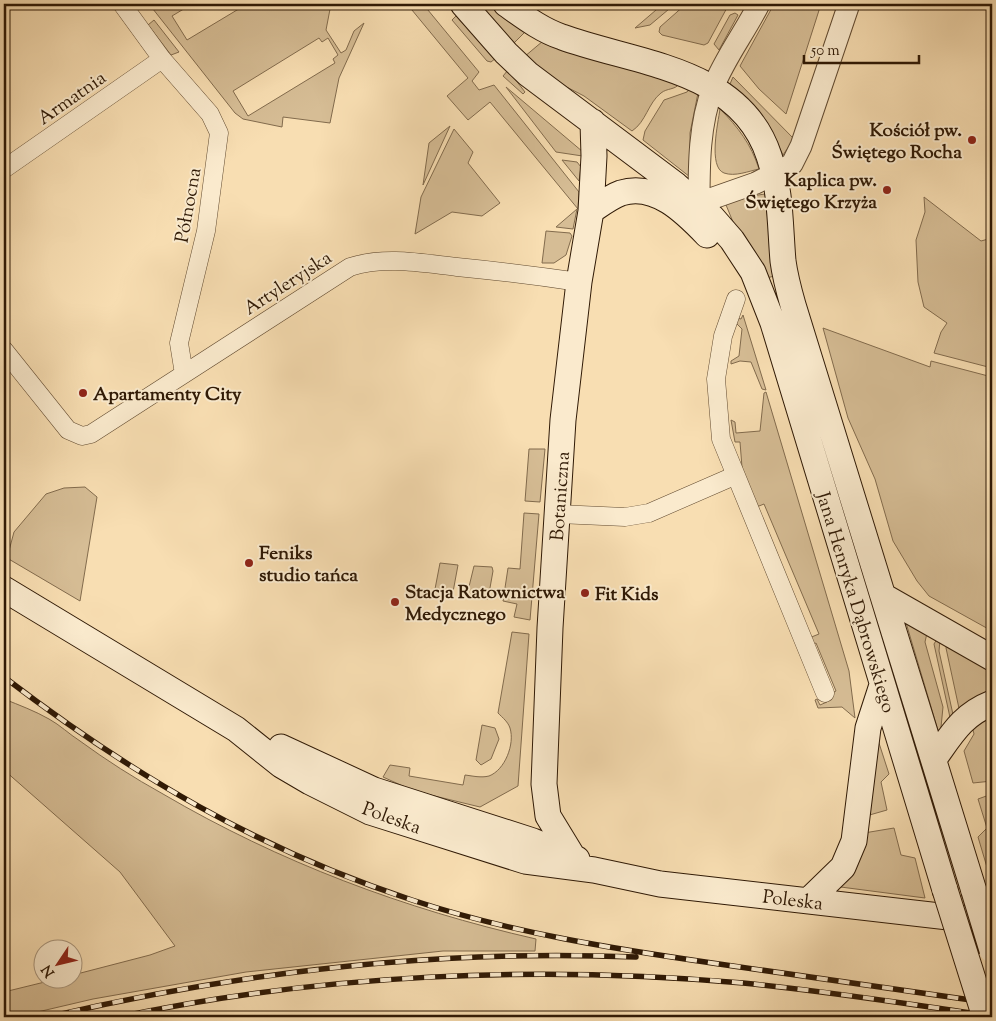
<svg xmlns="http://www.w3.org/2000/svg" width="996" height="1021" font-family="'Sorts Mill Goudy',serif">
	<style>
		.green { fill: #d6bd95; stroke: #826b4d; fill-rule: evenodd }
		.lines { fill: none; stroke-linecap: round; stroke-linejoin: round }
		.minor-casing { stroke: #614a30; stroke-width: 19 }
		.tertiary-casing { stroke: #614a30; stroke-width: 23 }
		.secondary-casing { stroke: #2f1905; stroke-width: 27 }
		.minor { stroke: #faeacd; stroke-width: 18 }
		.tertiary { stroke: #faeacd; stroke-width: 21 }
		.secondary { stroke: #faeacd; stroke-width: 25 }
		.rail-casing { stroke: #2f1905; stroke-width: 5.5 }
		.rail { stroke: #faeacd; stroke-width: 4; stroke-dasharray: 11; stroke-linecap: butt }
		.secondary-bridge-casing { stroke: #2f1905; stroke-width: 27; stroke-linecap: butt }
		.secondary-bridge { stroke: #faeacd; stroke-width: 25 }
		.poi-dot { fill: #8f2418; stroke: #faeacd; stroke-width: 2 }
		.labels { text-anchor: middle; stroke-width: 4; stroke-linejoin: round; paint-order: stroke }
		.street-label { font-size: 19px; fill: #2f1905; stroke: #faeacd }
		.poi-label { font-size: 19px; font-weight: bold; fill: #2f1905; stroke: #faeacd; text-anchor: start }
	</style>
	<rect width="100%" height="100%" fill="#f8deb2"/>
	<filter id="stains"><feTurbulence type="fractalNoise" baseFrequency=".004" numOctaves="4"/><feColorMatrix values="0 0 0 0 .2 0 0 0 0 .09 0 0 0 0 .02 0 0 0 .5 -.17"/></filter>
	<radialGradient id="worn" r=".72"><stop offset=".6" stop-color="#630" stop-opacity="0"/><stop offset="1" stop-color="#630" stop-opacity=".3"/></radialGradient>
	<path class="green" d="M149,4H192L172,16L187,40L247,4H331L326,30L341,53L346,50L354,31L364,23L339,78L330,123L283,117L282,127L243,119L235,113ZM319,38L322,42L328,38L338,55L333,59L335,63L248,116L233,91Z
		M407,4H423L479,72L472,81L479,90L494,85L579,192L578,209L490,102L468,120L447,96L468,78Z
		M479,4H486L525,32L514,43Z
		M663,4H675L650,25L635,28Z
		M686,4H729L708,43L704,45L662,35L659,32L660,27Z
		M774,4H821L786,114L759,89L740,66Z
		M735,13L738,15L719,50L714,44L730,15Z
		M456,16L496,58L491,62L487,61L452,20Z
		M154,20L179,52L171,55L148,25Z
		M543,41L679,84C675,90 667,88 661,93C648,103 646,122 632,131L584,96L557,82L524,57Z
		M508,70L525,92L523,94L503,76Z
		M733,77L794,139L783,155C770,128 755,103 730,84Z
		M506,87L589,157L556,152Z
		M689,89L698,93L690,133V177L643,140L645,131L664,100L687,92Z
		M720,109C738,127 751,144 759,169C749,171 735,177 724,173C708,167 718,123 720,109Z
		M450,126L423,185L429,143Z
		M454,129L473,152L468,163L500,203L482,216L452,212L415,234L421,197Z
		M562,160L577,162L581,167L579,181Z
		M765,194L774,276L767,278L733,222L724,200Z
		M924,197L981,241L992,238V368L934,353L941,332L947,323L924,307L918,282L916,240L925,212Z
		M577,209L573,229L556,227Z
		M546,231L570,233L572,236L566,255L554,263H542Z
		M743,315L766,390L762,389L751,362L740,361L731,364V361L739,356L742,329L736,323L737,318L741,319Z
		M823,328L930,367L931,361L992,377V631L929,596L917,581L893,541L875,479L848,418Z
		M766,392L849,671L855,718L842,707L818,708L815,700L817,699L820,705L827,702L826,696L836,691L816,643L812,645L809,638L819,634L764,504L754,508L743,480L740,442H735L731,420L735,422L736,433L760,431L764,393Z
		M529,449H545L540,502L525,501Z
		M85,487L97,497L80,601L7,558L14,532L46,494L64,488Z
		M524,513L539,514L530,620L514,617L517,604L503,601L508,568L520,569Z
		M440,563L458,565L453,592L435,589Z
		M474,566L492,567L493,571L488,599L467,595Z
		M904,616L927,633L925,642L943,707L940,737Z
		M512,632L529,634L518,786L480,807L414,791L383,777L390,765L410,768L409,776L463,785L465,775C473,776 481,778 489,776C505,770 515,744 510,728C508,722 503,718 498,713Z
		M937,639L940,640L939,651L954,719L951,722L934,644Z
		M947,643L992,667V696L960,713L946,648Z
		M4,699C19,705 35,711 49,719C60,725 69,734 80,741C106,760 134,778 163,794C279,862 404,909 536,939L535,951H443L246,972L93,999L16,1017H4V992L57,979L72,978L73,975L150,955L175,946L120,872L4,770Z
		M992,714V781L973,783L964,751L974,734L972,726Z
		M482,725L495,728L499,739L491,759L481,765L476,760Z
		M878,740L889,774L881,782L887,810L866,816Z
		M992,794V884L978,837L987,828L978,799Z
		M894,828L901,855L915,858L925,898L833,886L864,833Z"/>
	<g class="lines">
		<g class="minor-casing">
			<path id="minor" d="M122,4L162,59L210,114L219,133L206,231L179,343L184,374
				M4,169L162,59
				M736,299L723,336L716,379L721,439L825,693
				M4,350L68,430L82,436L91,434L350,267C385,256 421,263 457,267C498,271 538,276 579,282
				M558,514L625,517L649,513L734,476"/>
		</g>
		<g class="tertiary-casing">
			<path id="tertiary" d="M759,4C745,32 724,59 713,88C699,124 699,165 699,203L756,183L792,164L801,146L849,4"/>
		</g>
		<g class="secondary-casing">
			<path id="secondary" d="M463,4L506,53L528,74L676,185L712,217L732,240L753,272L773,323L945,890
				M506,4C523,16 541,30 562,37C636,64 740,68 769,156C781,190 780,226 783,261C785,276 789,291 793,305L974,891
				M591,211C600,205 610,197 621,193C655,182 685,212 707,235
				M4,589L236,729L281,765L310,782L370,812L525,861L594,870L660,884L992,922
				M885,597L992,658
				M281,747L374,790L533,841L577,859
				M934,759C952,734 962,715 992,703
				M573,857L548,816L544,784L550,628L563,420L579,282L591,211L594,156L593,122
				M808,901L843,867L854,841L868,728L882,685"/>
		</g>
		<use href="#minor" class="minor"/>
		<use href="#tertiary" class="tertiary"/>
		<use href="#secondary" class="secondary"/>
		<g class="rail-casing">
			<path id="rail" d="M4,677C131,774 259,850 412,900C512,933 615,949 719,964C810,977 901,990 992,1003
				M48,1017C239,972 439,949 636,957
				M119,1017C321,974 536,965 743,983C826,991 909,1004 992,1016"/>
		</g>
		<use href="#rail" class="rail"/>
		<g class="secondary-bridge-casing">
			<path id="secondary-bridge" d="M945,890L985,1017
				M974,891L992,950"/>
		</g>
		<use href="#secondary-bridge" class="secondary-bridge"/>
	</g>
	<g class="poi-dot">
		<circle cx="972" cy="140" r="5"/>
		<circle cx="887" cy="190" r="5"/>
		<circle cx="83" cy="393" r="5"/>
		<circle cx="249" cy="563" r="5"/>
		<circle cx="585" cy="593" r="5"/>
		<circle cx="395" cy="602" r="5"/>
	</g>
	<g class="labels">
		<g class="street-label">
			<text transform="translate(71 97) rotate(-35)" y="7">Armatnia</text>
			<text transform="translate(187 205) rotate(-80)" y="7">Północna</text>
			<text transform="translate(287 282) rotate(-33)" y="7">Artyleryjska</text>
			<text transform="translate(559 496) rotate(-86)" y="7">Botaniczna</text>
			<text transform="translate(857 602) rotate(73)" y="7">Jana Henryka Dąbrowskiego</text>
			<text transform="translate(392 817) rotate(20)" y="7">Poleska</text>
			<text transform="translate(793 899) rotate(7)" y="7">Poleska</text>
		</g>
		<g class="poi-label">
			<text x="962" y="136" text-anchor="end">Kościół pw.<tspan x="962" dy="22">Świętego Rocha</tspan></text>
			<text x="877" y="186" text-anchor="end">Kaplica pw.<tspan x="877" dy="22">Świętego Krzyża</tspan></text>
			<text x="93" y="400">Apartamenty City</text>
			<text x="259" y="559">Feniks<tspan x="259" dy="22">studio tańca</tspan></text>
			<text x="405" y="598">Stacja Ratownictwa<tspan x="405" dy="22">Medycznego</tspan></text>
			<text x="595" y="600">Fit Kids</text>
		</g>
	</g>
	<rect width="996" height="1021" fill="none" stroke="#f8deb2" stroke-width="20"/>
	<rect x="5" y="5" width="986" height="1011" fill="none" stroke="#2f1905" stroke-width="2.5"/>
	<rect x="10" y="10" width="976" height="1001" fill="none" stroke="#2f1905"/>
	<g transform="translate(58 964) rotate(235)"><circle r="24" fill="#faeacd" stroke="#a9967d"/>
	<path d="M0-4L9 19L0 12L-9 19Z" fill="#8f2418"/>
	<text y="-8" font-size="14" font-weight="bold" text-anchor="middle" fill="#2f1905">N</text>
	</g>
	<path d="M804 55v8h115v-8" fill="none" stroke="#2f1905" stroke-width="2.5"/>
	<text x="811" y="55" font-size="15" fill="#2f1905" stroke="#faeacd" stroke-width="4" paint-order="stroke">50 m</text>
	<rect width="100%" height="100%" filter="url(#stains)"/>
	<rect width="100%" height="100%" fill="url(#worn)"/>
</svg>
